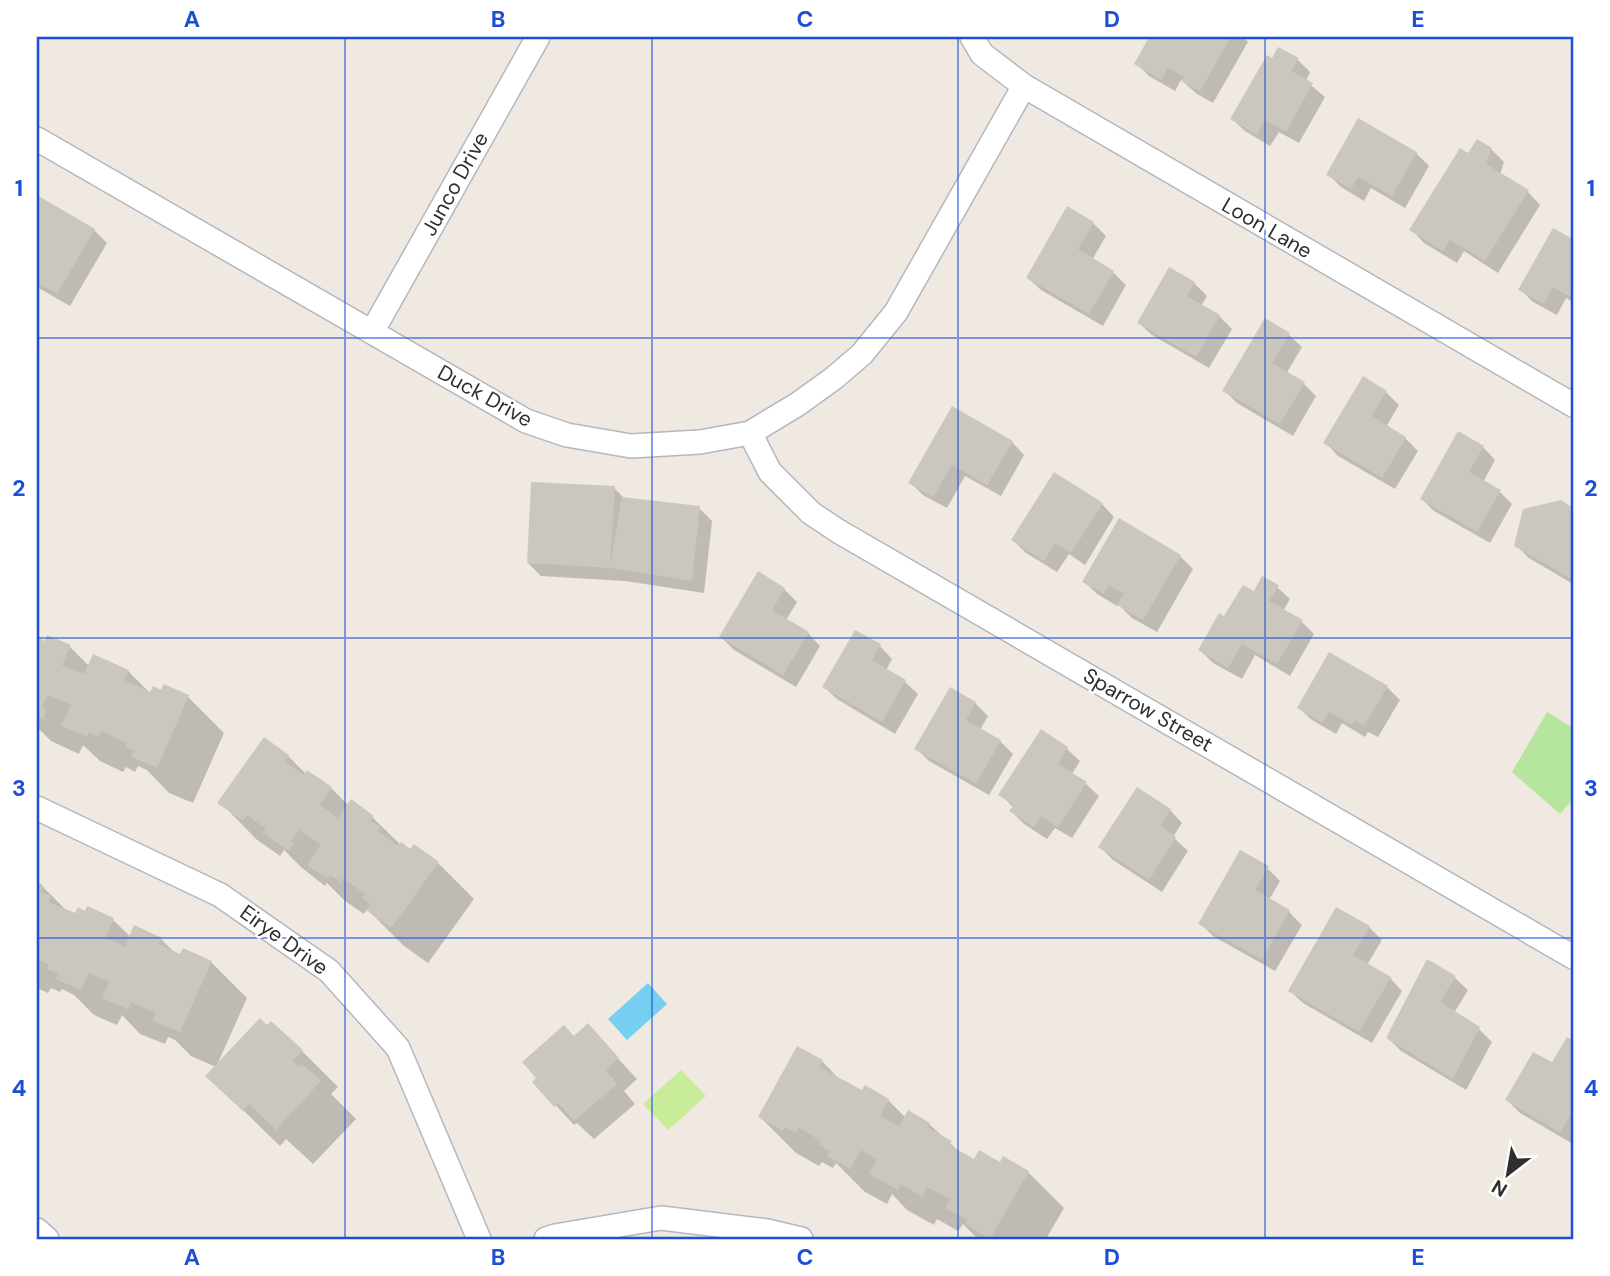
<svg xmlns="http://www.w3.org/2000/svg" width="1610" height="1276" font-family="'DM Sans',sans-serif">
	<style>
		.green { fill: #b6e59e }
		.pitch { fill: #c9ec9a }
		.water { fill: #75cff0 }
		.shadow { fill: #0003 }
		.building { fill: #cbc7bf }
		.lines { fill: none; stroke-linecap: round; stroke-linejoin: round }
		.minor-casing { stroke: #b4b7c1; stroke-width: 26 }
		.minor { stroke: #fff; stroke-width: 23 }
		.grid { fill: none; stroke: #1d4ed8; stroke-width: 2; stroke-opacity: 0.55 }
		.labels { text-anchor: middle; stroke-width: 5; stroke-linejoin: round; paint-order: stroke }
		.street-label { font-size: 21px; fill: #2e2e2e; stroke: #fff }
		.neatline { fill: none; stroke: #1d4ed8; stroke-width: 2.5 }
		.grid-label { font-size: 23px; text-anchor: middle; font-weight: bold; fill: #1d4ed8 }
	</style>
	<rect width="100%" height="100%" fill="#efe9e1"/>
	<path class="green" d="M1547,712L1573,728V799L1560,814L1512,772Z"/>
	<path class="pitch" d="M681,1070L706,1096L668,1130L643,1104Z"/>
	<path class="water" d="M648,983L667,1004L627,1040L608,1019Z"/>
	<path class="shadow" d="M1151,37H1243L1248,42L1213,103L1197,94L1181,80L1175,91L1149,76L1136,63Z
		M1273,60H1298L1310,72L1306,81L1325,97L1299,143L1279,132L1270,146L1245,131L1232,119Z
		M1491,149L1504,162L1500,175L1528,192L1540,205L1498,273L1464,251L1457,263L1424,243L1412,230L1469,155Z
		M1416,153L1429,166L1405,208L1371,188L1364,201L1341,187L1328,174Z
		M37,197L94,230L107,243L70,306L37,287Z
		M1093,223L1106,236L1092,260L1113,272L1126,285L1103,326L1041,290L1028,278Z
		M1554,230L1573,241V302L1566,298L1557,315L1533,302L1521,290Z
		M1194,283L1207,296L1201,306L1219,316L1232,329L1209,368L1152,335L1139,323Z
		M1265,321L1289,335L1302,347L1286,374L1304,384L1316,396L1293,436L1237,403L1224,390Z
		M1386,392L1399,405L1386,427L1405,438L1418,451L1395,489L1338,456L1326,443Z
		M952,408L1012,442L1024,455L1001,496L965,476L947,508L923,495L910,482Z
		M1483,447L1495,460L1483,482L1499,491L1512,504L1490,543L1434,511L1422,499Z
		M614,488L625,499L699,508L712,521L704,593L625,581L541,576L528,563Z
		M1561,502L1573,510V584L1529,558L1516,545Z
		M1102,504L1114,517L1085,565L1069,554L1057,572L1026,553L1013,540Z
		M1180,556L1193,569L1157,632L1132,618L1118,604L1117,606L1097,594L1084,581Z
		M1277,587L1290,599L1283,611L1302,622L1314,634L1290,676L1255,655L1242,679L1213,663L1200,650L1225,619L1254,594Z
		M784,589L797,602L786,620L808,633L820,646L796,687L734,650L721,637Z
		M37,639L46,643L70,647L89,666L128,671L151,694L162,692L165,686L188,697L224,733L193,803L169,793L147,770L138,766L135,772L126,767L123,772L100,761L83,745L79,754L51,741L37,727Z
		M880,646L892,659L886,670L905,682L918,694L895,734L837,699L824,687Z
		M1387,687L1400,700L1378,737L1368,732L1365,737L1342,723L1336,734L1312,720L1299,708Z
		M975,703L988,716L980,730L1000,741L1013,754L989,795L929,761L916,748Z
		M1041,732L1067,749L1080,761L1072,774L1086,784L1099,796L1072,838L1055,828L1047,839L1024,824L1011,811L1014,808L1001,795Z
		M288,756L306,774L308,772L331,788L349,806L372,817L401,845L438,863L474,899L428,963L404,946L367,909L364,914L345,901L327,883L325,886L302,868L284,850L280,856L256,839L220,802Z
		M1170,810L1182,823L1173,837L1188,851L1162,892L1113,860L1100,847Z
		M1267,868L1280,881L1269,900L1289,912L1302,925L1275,971L1213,936L1200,923Z
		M37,884L42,886L68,912L113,920L131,937L161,939L175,953L211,962L247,998L217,1065L302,1051L338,1087L331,1094L356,1119L313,1164L286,1139L280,1146L208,1076L216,1067L191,1056L175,1040L168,1037L165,1044L140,1034L122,1015L117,1025L94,1015L74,995L62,989L60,992L51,988L48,993L37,988Z
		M1369,927L1382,940L1367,965L1390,978L1402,991L1372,1043L1303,1003L1290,991Z
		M1428,961L1455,978L1468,990L1454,1013L1479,1029L1492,1042L1466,1090L1401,1051L1388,1038Z
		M588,1026L637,1079L624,1091L635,1104L594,1139L577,1123L574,1125L534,1082Z
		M1568,1039L1573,1042V1144L1520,1113L1507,1100L1553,1065Z
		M822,1061L841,1081L863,1093L888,1100L906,1118L929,1124L964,1156L975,1162L1001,1164L1028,1172L1064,1208L1046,1239H978L963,1224L958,1231L937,1219L934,1225L907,1210L892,1194L887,1204L865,1192L836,1163L833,1168L822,1162L819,1166L796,1153L760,1117Z"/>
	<path class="building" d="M1149,37H1231L1200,91L1182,81L1184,77L1168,68L1161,80L1134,64Z
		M1278,47L1299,58L1291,71L1313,83L1286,132L1265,120L1257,135L1230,119L1267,55L1272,58Z
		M1358,118L1417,152L1392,196L1358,177L1351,189L1326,175Z
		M1477,139L1492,148L1486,164L1529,190L1485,261L1450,240L1443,251L1409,230L1460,148L1468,153Z
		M37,195L95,229L57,294L37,283Z
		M1067,206L1094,222L1078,249L1114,271L1089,314L1026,278Z
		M1553,228L1573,239V298L1553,287L1544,304L1518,290Z
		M1169,267L1195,282L1187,296L1220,315L1196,357L1137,323Z
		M1265,318L1290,333L1272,363L1305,382L1280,424L1222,391Z
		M1363,376L1387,391L1372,416L1406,437L1382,478L1323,443Z
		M952,406L1013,441L987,485L952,465L933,497L908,483Z
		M1458,431L1484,446L1469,472L1501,490L1477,532L1420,499Z
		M1054,472L1103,503L1071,553L1055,543L1044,561L1011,540Z
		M531,482L615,486L610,568L527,563Z
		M622,497L700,506L692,581L610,568Z
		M1561,500L1573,508V580L1514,546L1523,509Z
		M1119,518L1181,555L1143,620L1117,605L1124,594L1109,585L1104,594L1082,582Z
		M758,571L785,588L772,610L809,632L783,675L719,637Z
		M1262,576L1279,585L1269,601L1303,620L1277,664L1242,644L1228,668L1198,650L1219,613L1224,616L1243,585L1254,591Z
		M855,630L881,644L872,660L906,680L882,722L822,687Z
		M47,635L71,645L62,665L84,674L93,654L129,670L124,680L150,692L153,686L161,690L164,684L189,695L157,768L131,757L134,751L125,747L127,743L101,731L99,737L89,732L87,737L61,726L71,705L48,695L42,706L47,709L43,719L37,716V637L45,641Z
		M1329,652L1388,686L1364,726L1355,720L1352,725L1329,712L1323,723L1297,708Z
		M950,687L976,702L966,720L1001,740L976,784L914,749Z
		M1041,729L1068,747L1058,764L1087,782L1058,827L1041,816L1034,827L1009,811L1014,805L998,795Z
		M264,737L289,755L284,761L304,775L307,770L332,787L320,805L338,818L351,799L374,816L370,820L380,827L378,831L398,846L401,842L410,849L414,844L439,862L391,928L366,910L370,904L362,898L365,894L343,878L340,882L330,875L327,879L307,865L321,845L299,830L291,841L294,844L289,851L263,833L266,829L247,815L243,821L217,803Z
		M1137,787L1171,809L1160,826L1176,837L1149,880L1098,847Z
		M1240,850L1269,866L1255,890L1290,910L1262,960L1198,924Z
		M37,882L43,885L40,892L51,896L49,902L75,913L78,907L85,911L87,906L114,918L106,938L125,947L134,925L162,938L159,944L180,954L183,948L212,961L180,1032L153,1021L156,1013L131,1002L128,1009L102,998L109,982L89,973L81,990L56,979L58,974L47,969L49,965L37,959Z
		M1336,907L1370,926L1353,955L1391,977L1359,1032L1288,991Z
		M1427,959L1456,976L1440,1002L1480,1027L1453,1079L1386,1038Z
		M260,1018L267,1025L271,1021L303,1050L293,1061L299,1067L302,1064L321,1081L276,1130L249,1104L243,1111L205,1076Z
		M588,1023L619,1058L606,1070L617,1084L574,1121L558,1103L554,1107L532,1082L536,1078L522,1062L564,1025L574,1036Z
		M1567,1037L1573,1040V1110L1560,1133L1505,1100L1533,1052L1552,1062Z
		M797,1046L823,1060L819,1067L862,1090L865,1085L889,1099L880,1116L899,1127L908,1110L930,1123L927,1127L952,1141L949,1145L974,1159L979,1150L1000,1162L1003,1156L1029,1171L990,1239L965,1224L967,1220L945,1208L950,1199L927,1187L922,1197L900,1184L898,1190L869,1174L877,1159L861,1150L850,1169L827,1156L829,1151L819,1145L821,1141L799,1128L796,1133L785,1127L783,1131L758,1117Z"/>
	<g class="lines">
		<g class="minor-casing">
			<path id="minor" d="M972,37L982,54L1024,86L1573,405
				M37,139L526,421L567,435L631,446L700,442L750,433L798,404L834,378L862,354L896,312L1024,86
				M372,332L538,37
				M750,433L770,472L811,513L838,531L1573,957
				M37,808L220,895L329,971L398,1048L479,1239
				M37,1230L47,1239
				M546,1239L555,1236L661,1218L767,1231L801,1239"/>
		</g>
		<use href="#minor" class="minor"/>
	</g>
	<path class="grid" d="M345,37V1239M652,37V1239M958,37V1239M1265,37V1239M37,338H1573M37,638H1573M37,938H1573"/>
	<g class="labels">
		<g class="street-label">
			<text transform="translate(455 184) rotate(-61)" y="7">Junco Drive</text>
			<text transform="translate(1267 228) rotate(30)" y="7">Loon Lane</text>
			<text transform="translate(485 396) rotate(29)" y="7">Duck Drive</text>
			<text transform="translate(1148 710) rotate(30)" y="7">Sparrow Street</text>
			<text transform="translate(284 940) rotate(36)" y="7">Eirye Drive</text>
		</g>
	</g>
	<rect width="1610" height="1276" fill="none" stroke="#ffffff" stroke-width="77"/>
	<g transform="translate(1508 1174) rotate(211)" stroke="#ffffff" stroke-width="5" paint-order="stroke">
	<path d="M0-5L12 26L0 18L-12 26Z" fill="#2e2e2e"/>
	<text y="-10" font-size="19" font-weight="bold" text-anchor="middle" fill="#2e2e2e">N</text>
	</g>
	<rect x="38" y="38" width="1534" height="1200" class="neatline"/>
	<g class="grid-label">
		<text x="192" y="27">A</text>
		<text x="498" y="27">B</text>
		<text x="805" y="27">C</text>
		<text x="1112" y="27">D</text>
		<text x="1418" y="27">E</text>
		<text x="19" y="196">1</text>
		<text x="1591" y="196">1</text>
		<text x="19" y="496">2</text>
		<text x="1591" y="496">2</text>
		<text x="19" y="796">3</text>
		<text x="1591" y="796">3</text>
		<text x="19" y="1096">4</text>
		<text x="1591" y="1096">4</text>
		<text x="192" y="1265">A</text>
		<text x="498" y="1265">B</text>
		<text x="805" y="1265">C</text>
		<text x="1112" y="1265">D</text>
		<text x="1418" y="1265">E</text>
	</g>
</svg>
